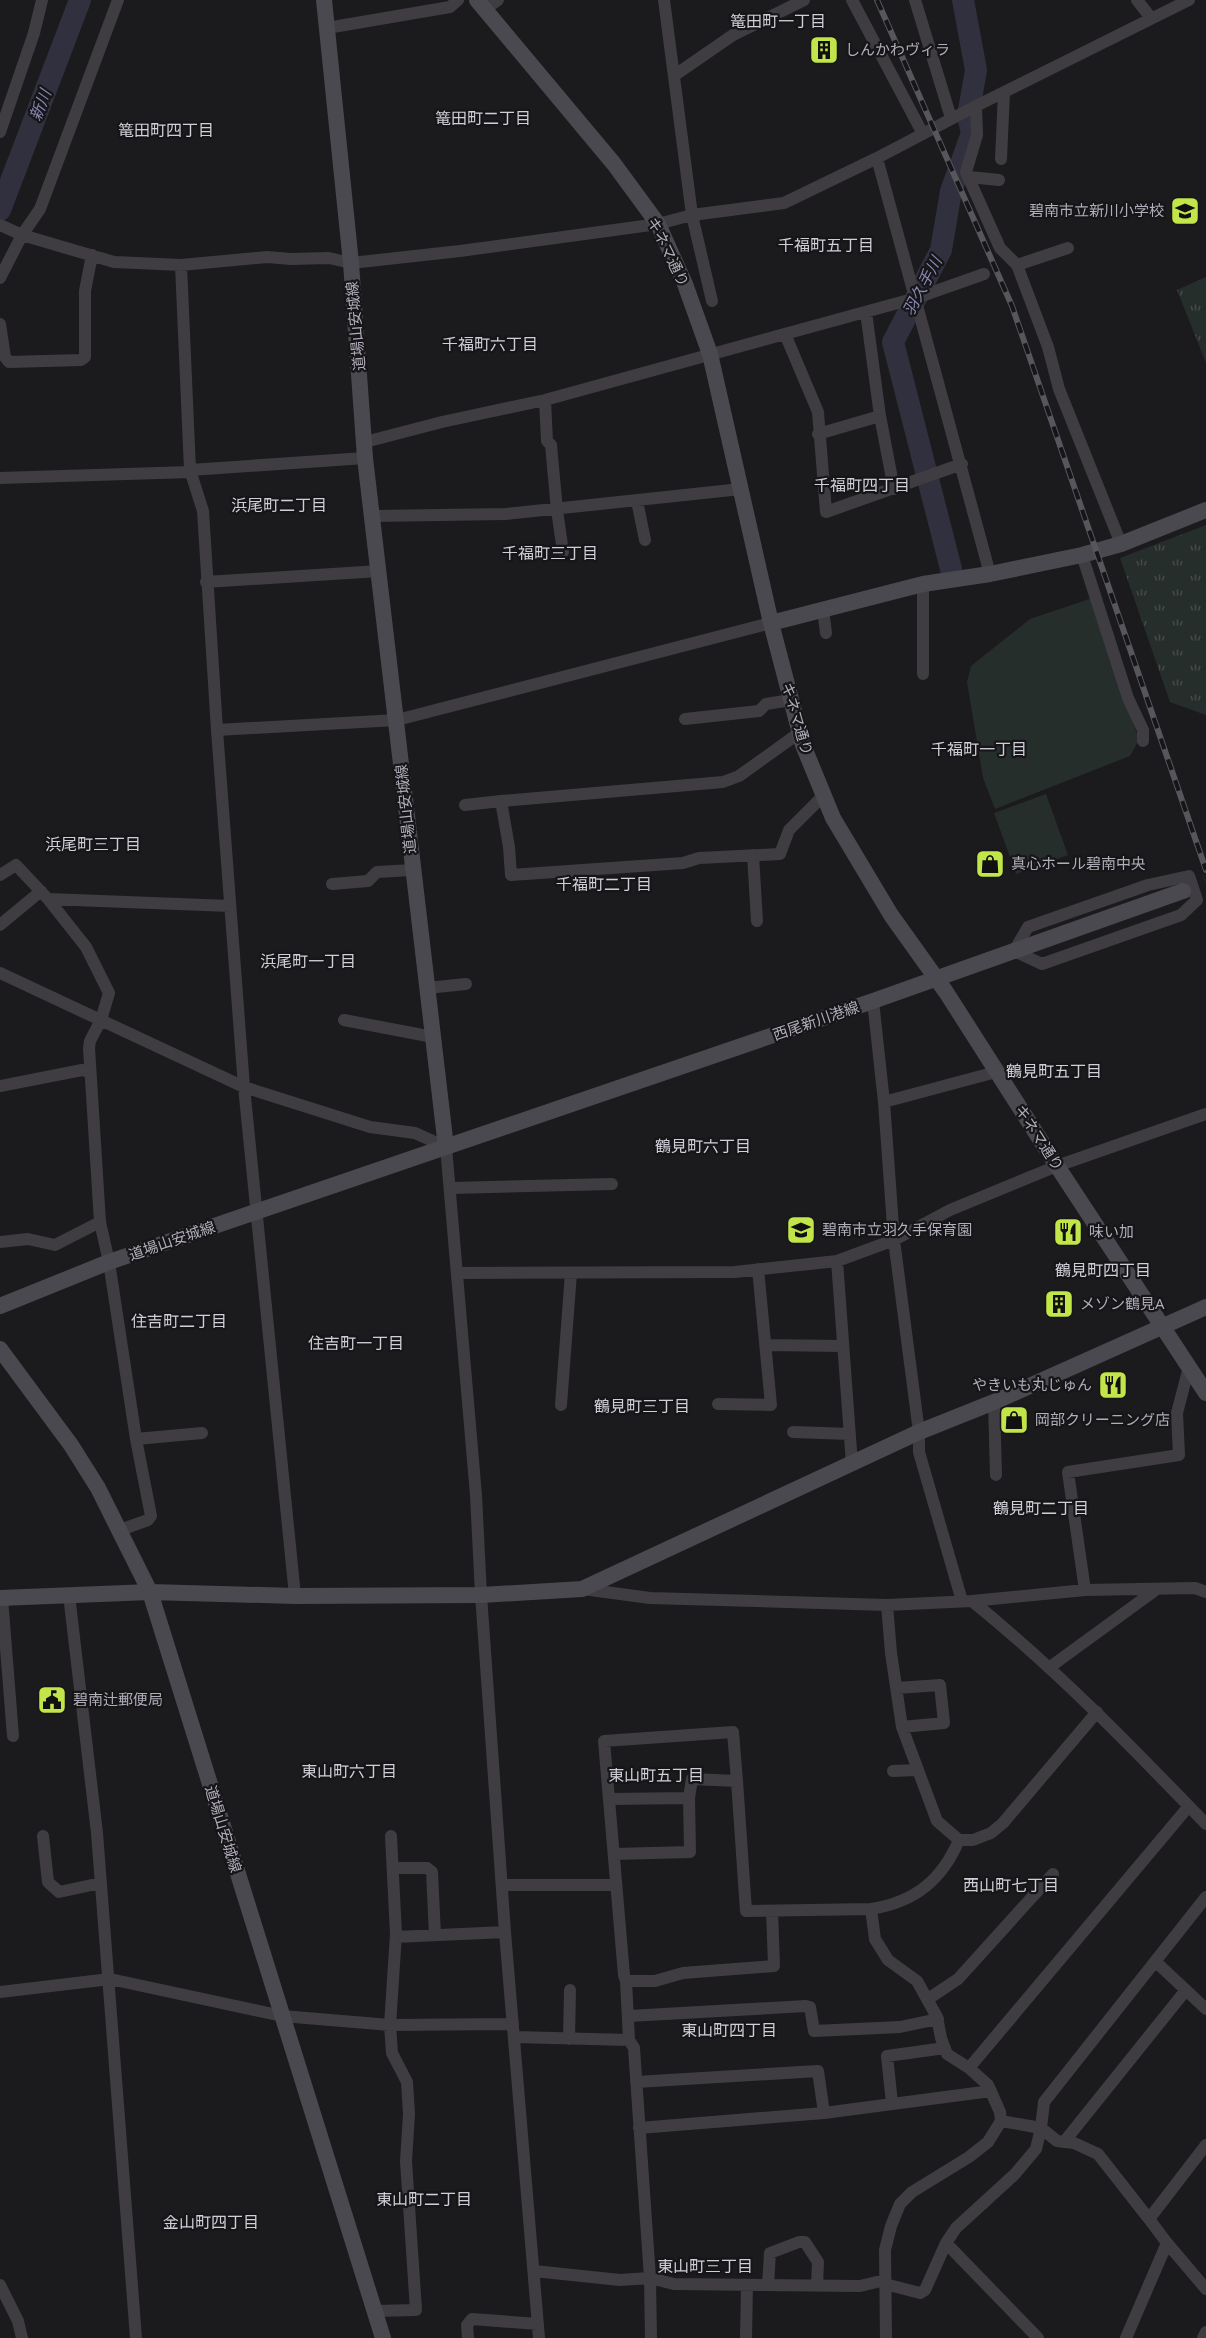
<svg xmlns="http://www.w3.org/2000/svg" width="1206" height="2338" font-family="'Open Sans','Noto Sans JP',sans-serif">
	<style>
		.grass { fill: url(#grass-tufts) }
		.pitch { fill: #262e2c }
		.lines { fill: none; stroke-linecap: round; stroke-linejoin: round }
		.river { stroke: #30303f; stroke-width: 22 }
		.secondary-tunnel { stroke: #39373c; stroke-width: 16; stroke-dasharray: 16 8; stroke-linecap: butt }
		.street { stroke: #3f3d42; stroke-width: 12 }
		.secondary { stroke: #4b4950; stroke-width: 16 }
		.rail-casing { stroke: #58565d; stroke-width: 6 }
		.rail { stroke: #161517; stroke-width: 4; stroke-dasharray: 11; stroke-linecap: butt }
		.labels { text-anchor: middle; stroke-width: 4.5; stroke-linejoin: round; paint-order: stroke }
		.poi-label { font-size: 15px; fill: #b1adba; stroke: #161517; text-anchor: start }
		.street-label { font-size: 15px; fill: #b1adba; stroke: #161517 }
		.neighbourhood-label { font-size: 16px; fill: #d0ced7; stroke: #161517 }
		.water-label { font-size: 16px; font-style: italic; fill: #8887b2; stroke: #161517 }
	</style>
	<defs>
		<pattern id="grass-tufts" width="24" height="20" patternUnits="userSpaceOnUse" patternTransform="scale(1.5)"><rect width="24" height="20" fill="#262e2c"/><path d="M3 7l-1-3M5 7V3M7 7l1-3M15 17l-1-3M17 17v-4M19 17l1-3" fill="none" stroke="#434a48"/></pattern>
	</defs>
	<rect width="100%" height="100%" fill="#1b1a1c"/>
	<path class="grass" d="M1206,277V363L1177,290Z
		M1206,525V715L1170,702L1120,558Z"/>
	<path class="pitch" d="M1092,598L1139,740L1130,756L995,809L983,778L967,682L971,666L1030,619Z
		M1046,794L1068,855L1016,874L994,813Z"/>
	<g class="lines">
		<path class="river" d="M0,210L80,0
			M951,569L893,342L941,250L951,191L972,133L968,116L976,70L963,0"/>
		<path class="secondary-tunnel" d="M1183,891L1206,883"/>
		<path class="street" d="M664,0L692,215L712,301
			M852,0L923,134
			M915,0L951,118
			M1137,0L1151,18
			M485,9L498,0
			M327,28L450,7L458,0
			M675,75L733,35L804,0
			M976,106L977,135L966,172L1000,248L1017,265
			M0,132L34,33L42,0
			M877,158L990,574
			M1001,159L1004,92
			M969,177L999,180
			M0,225L22,235L114,262L181,265L267,257L291,259L329,258L351,263L460,251L658,224L692,215L784,203L877,158L976,106L1189,0
			M1068,248L1017,265L1048,347L1059,389L1121,544
			M181,265L190,470L203,511L217,730L244,1087L295,1596
			M0,278L22,235L40,209L118,0
			M866,312L880,416L894,489
			M0,324L5,357L9,362L81,360L85,357V291L92,255
			M785,334L818,412L826,512L962,464
			M545,400L547,441L551,445L557,510L563,552
			M818,434L880,416
			M365,442L442,422L545,400L916,298L984,274
			M190,470L365,458
			M0,478L190,472
			M637,501L645,540
			M372,516L506,514L741,489
			M1082,555L1128,698L1143,730V741
			M206,582L379,571
			M823,609L826,633
			M923,674V584
			M685,719L759,711L766,704L791,700
			M217,730L397,720L771,623
			M799,733L739,776L723,782L501,801L509,847L511,875L683,863L699,858L780,854L789,830L824,795
			M465,805L501,801
			M753,855L757,921
			M0,875L16,865L48,899L86,947L109,993L101,1020L90,1041L89,1048L100,1222L109,1262L136,1439L151,1516L148,1520L120,1530
			M1189,876L1197,900L1181,915L1042,964L1014,951L1028,927L1148,885Z
			M332,884L368,881L377,872L412,870
			M48,899L230,906
			M0,925L41,891
			M0,973L244,1087L370,1127L415,1133L446,1147L476,1495L481,1595L505,1932L539,2338
			M427,988L466,984
			M873,1001L884,1102L894,1240L919,1432V1452L962,1601
			M344,1020L433,1037
			M0,1086L82,1070L89,1072
			M884,1102L996,1072
			M451,1188L612,1184
			M0,1242L28,1239L55,1245L100,1222
			M837,1261L852,1464
			M458,1273L735,1272L837,1261L894,1240L950,1210L1057,1166L1206,1114
			M765,1345L842,1346
			M994,1402L996,1475
			M718,1404L771,1405L758,1269
			M561,1405L571,1273
			M793,1432L850,1434
			M136,1439L202,1433
			M583,1589L650,1598L887,1605L972,1601L1085,1590L1195,1588L1206,1592
			M1085,1590L1068,1472L1179,1455L1177,1413L1189,1367
			M69,1595L97,1833L136,2338
			M2,1598L13,1736
			M972,1601C1056,1669 1131,1746 1206,1824
			M887,1605L891,1653L902,1727L937,1821L959,1840H973L991,1833L1003,1823L1097,1712
			M1050,1667L1157,1589
			M897,1688L940,1685L944,1723L902,1727
			M893,1771L916,1770
			M610,1799L689,1798
			M43,1836L48,1882L59,1892L101,1883
			M614,1854L690,1852L689,1798L692,1779L737,1781L746,1911L871,1909
			M394,1868H427L432,1872L435,1935
			M502,1885H616
			M396,1937L505,1932
			M1156,1962L1206,2009
			M626,1981H655L683,1973L774,1966L772,1911
			M0,1992L110,1979L282,2016L390,2025L513,2024
			M928,1999L958,1979L1053,1874
			M629,2016L806,2006L810,2007L814,2031L900,2027L938,2019
			M515,2037L629,2040
			M569,2039L570,1990
			M969,2068L1189,1806
			M636,2082L818,2071L824,2113
			M892,2103L887,2056L945,2048
			M1001,2121L1041,2128L1044,2102L1206,1897
			M639,2128L824,2113L991,2091
			M1064,2142L1186,1990
			M946,2243L1038,2338
			M1167,2243L1206,2289
			M534,2271L620,2280L650,2278L674,2284L860,2286L885,2280
			M885,2284L920,2293L925,2290L946,2243L956,2228L1015,2174L1036,2149L1041,2128L1057,2141L1074,2143L1098,2154L1149,2219
			M0,2285L18,2321L22,2338
			M768,2285L770,2253L799,2242H805L818,2262L817,2286
			M375,2311L416,2310L406,2161L409,2114L407,2082L392,2053L390,2025L396,1934L391,1836
			M468,2338L467,2325L472,2319L538,2324
			M651,2338L650,2278L634,2048L629,2040L626,1981L624,1975L604,1741L733,1732L737,1781
			M746,2338L747,2285
			M886,2338L885,2250L891,2226L900,2204L912,2192L969,2157L988,2142L1001,2121L1000,2112L988,2085L969,2068L947,2054L941,2038L937,2017L917,1981L888,1960L875,1939L871,1909C915,1902 942,1880 959,1840
			M1126,2338L1167,2243L1149,2219L1206,2145
			M1203,2338L1206,2332"/>
		<path class="secondary" d="M324,0L351,263L365,458L446,1147
			M477,0L614,164L658,224L685,284L710,354L771,623L803,745L833,818L891,915L946,992L1057,1166L1206,1393
			M771,623L923,584L990,574L1082,555L1121,544L1206,510
			M0,1306L109,1262L873,1001L1183,891
			M0,1349L71,1445L98,1488L150,1592L383,2338
			M0,1598L150,1592L295,1596L481,1595L582,1589L919,1432L994,1402L1206,1307"/>
		<g class="rail-casing">
			<path id="rail" d="M877,0L1012,306L1206,870"/>
		</g>
		<use href="#rail" class="rail"/>
	</g>
	<defs>
		<g id="building-square" transform="scale(1.5)"><rect x="-9" y="-9" width="18" height="18" rx="4" fill="#c2e549" stroke="#161517"/><path d="M-4-6H4V6H1V3H-1V6H-4ZM-2.5-4.3h1.7v1.8h-1.7ZM.8-4.3h1.7v1.8H.8ZM-2.5-1h1.7V.8h-1.7ZM.8-1h1.7V.8H.8Z" fill="#111"/></g>
		<g id="school-square" transform="scale(1.5)"><rect x="-9" y="-9" width="18" height="18" rx="4" fill="#c2e549" stroke="#161517"/><path d="M0-5L7-2L0 1L-7-2ZM-4 1L0 2.5L4 1V4Q0 6-4 4Z" fill="#111"/></g>
		<g id="shop-square" transform="scale(1.5)"><rect x="-9" y="-9" width="18" height="18" rx="4" fill="#c2e549" stroke="#161517"/><path d="M-5-2.5h2.3a2.7 3.5 0 0 1 5.4 0H5L5.5 6h-11ZM-1.5-2.5h3a1.5 2.3 0 0 0-3 0Z" fill="#111"/></g>
		<g id="restaurant-square" transform="scale(1.5)"><rect x="-9" y="-9" width="18" height="18" rx="4" fill="#c2e549" stroke="#161517"/><path d="M-5-6h1v4h1v-4h1v4h1v-4h1v5L-1.5 .5V6h-2V.5L-5-1ZM5-6V6H3V1.5H1.5Q1.5-4 5-6Z" fill="#111"/></g>
		<g id="civic-square" transform="scale(1.5)"><rect x="-9" y="-9" width="18" height="18" rx="4" fill="#c2e549" stroke="#161517"/><path d="M-.6-6.5H3V-4.5H.6V-3L4-1V1h2V6H-6V1h2V-1L-.6-3ZM-1.2 2.5V6h2.4V2.5Z" fill="#111"/></g>
	</defs>
	<g fill-rule="evenodd">
		<use href="#building-square" x="824" y="50"/>
		<use href="#school-square" x="1185" y="211"/>
		<use href="#shop-square" x="990" y="864"/>
		<use href="#school-square" x="801" y="1230"/>
		<use href="#restaurant-square" x="1068" y="1232"/>
		<use href="#building-square" x="1059" y="1304"/>
		<use href="#restaurant-square" x="1113" y="1385"/>
		<use href="#shop-square" x="1014" y="1420"/>
		<use href="#civic-square" x="52" y="1700"/>
	</g>
	<g class="labels">
		<g class="poi-label">
			<text x="845" y="55">しんかわヴィラ</text>
			<text x="1164" y="216" text-anchor="end">碧南市立新川小学校</text>
			<text x="1011" y="869">真心ホール碧南中央</text>
			<text x="822" y="1235">碧南市立羽久手保育園</text>
			<text x="1089" y="1237">味い加</text>
			<text x="1080" y="1309">メゾン鶴見A</text>
			<text x="1092" y="1390" text-anchor="end">やきいも丸じゅん</text>
			<text x="1035" y="1425">岡部クリーニング店</text>
			<text x="73" y="1705">碧南辻郵便局</text>
		</g>
		<g class="street-label">
			<text transform="translate(668 252) rotate(64)" y="5">キネマ通り</text>
			<text transform="translate(356 326) rotate(-95)" y="5">道場山安城線</text>
			<text transform="translate(797 719) rotate(74)" y="5">キネマ通り</text>
			<text transform="translate(406 809) rotate(-96)" y="5">道場山安城線</text>
			<text transform="translate(816 1021) rotate(-19)" y="5">西尾新川港線</text>
			<text transform="translate(1039 1138) rotate(57)" y="5">キネマ通り</text>
			<text transform="translate(172 1241) rotate(-19)" y="5">道場山安城線</text>
			<text transform="translate(223 1829) rotate(73)" y="5">道場山安城線</text>
		</g>
		<g class="neighbourhood-label">
			<text x="778" y="27">篭田町一丁目</text>
			<text x="483" y="124">篭田町二丁目</text>
			<text x="166" y="136">篭田町四丁目</text>
			<text x="826" y="251">千福町五丁目</text>
			<text x="490" y="350">千福町六丁目</text>
			<text x="862" y="491">千福町四丁目</text>
			<text x="279" y="511">浜尾町二丁目</text>
			<text x="550" y="559">千福町三丁目</text>
			<text x="979" y="755">千福町一丁目</text>
			<text x="93" y="850">浜尾町三丁目</text>
			<text x="604" y="890">千福町二丁目</text>
			<text x="308" y="967">浜尾町一丁目</text>
			<text x="1054" y="1077">鶴見町五丁目</text>
			<text x="703" y="1152">鶴見町六丁目</text>
			<text x="1103" y="1276">鶴見町四丁目</text>
			<text x="179" y="1327">住吉町二丁目</text>
			<text x="356" y="1349">住吉町一丁目</text>
			<text x="642" y="1412">鶴見町三丁目</text>
			<text x="1041" y="1514">鶴見町二丁目</text>
			<text x="349" y="1777">東山町六丁目</text>
			<text x="656" y="1781">東山町五丁目</text>
			<text x="1011" y="1891">西山町七丁目</text>
			<text x="729" y="2036">東山町四丁目</text>
			<text x="424" y="2205">東山町二丁目</text>
			<text x="211" y="2228">金山町四丁目</text>
			<text x="705" y="2272">東山町三丁目</text>
		</g>
		<g class="water-label">
			<text transform="translate(40 105) rotate(-69)" y="6">新川</text>
			<text transform="translate(922 286) rotate(-62)" y="6">羽久手川</text>
		</g>
	</g>
</svg>
